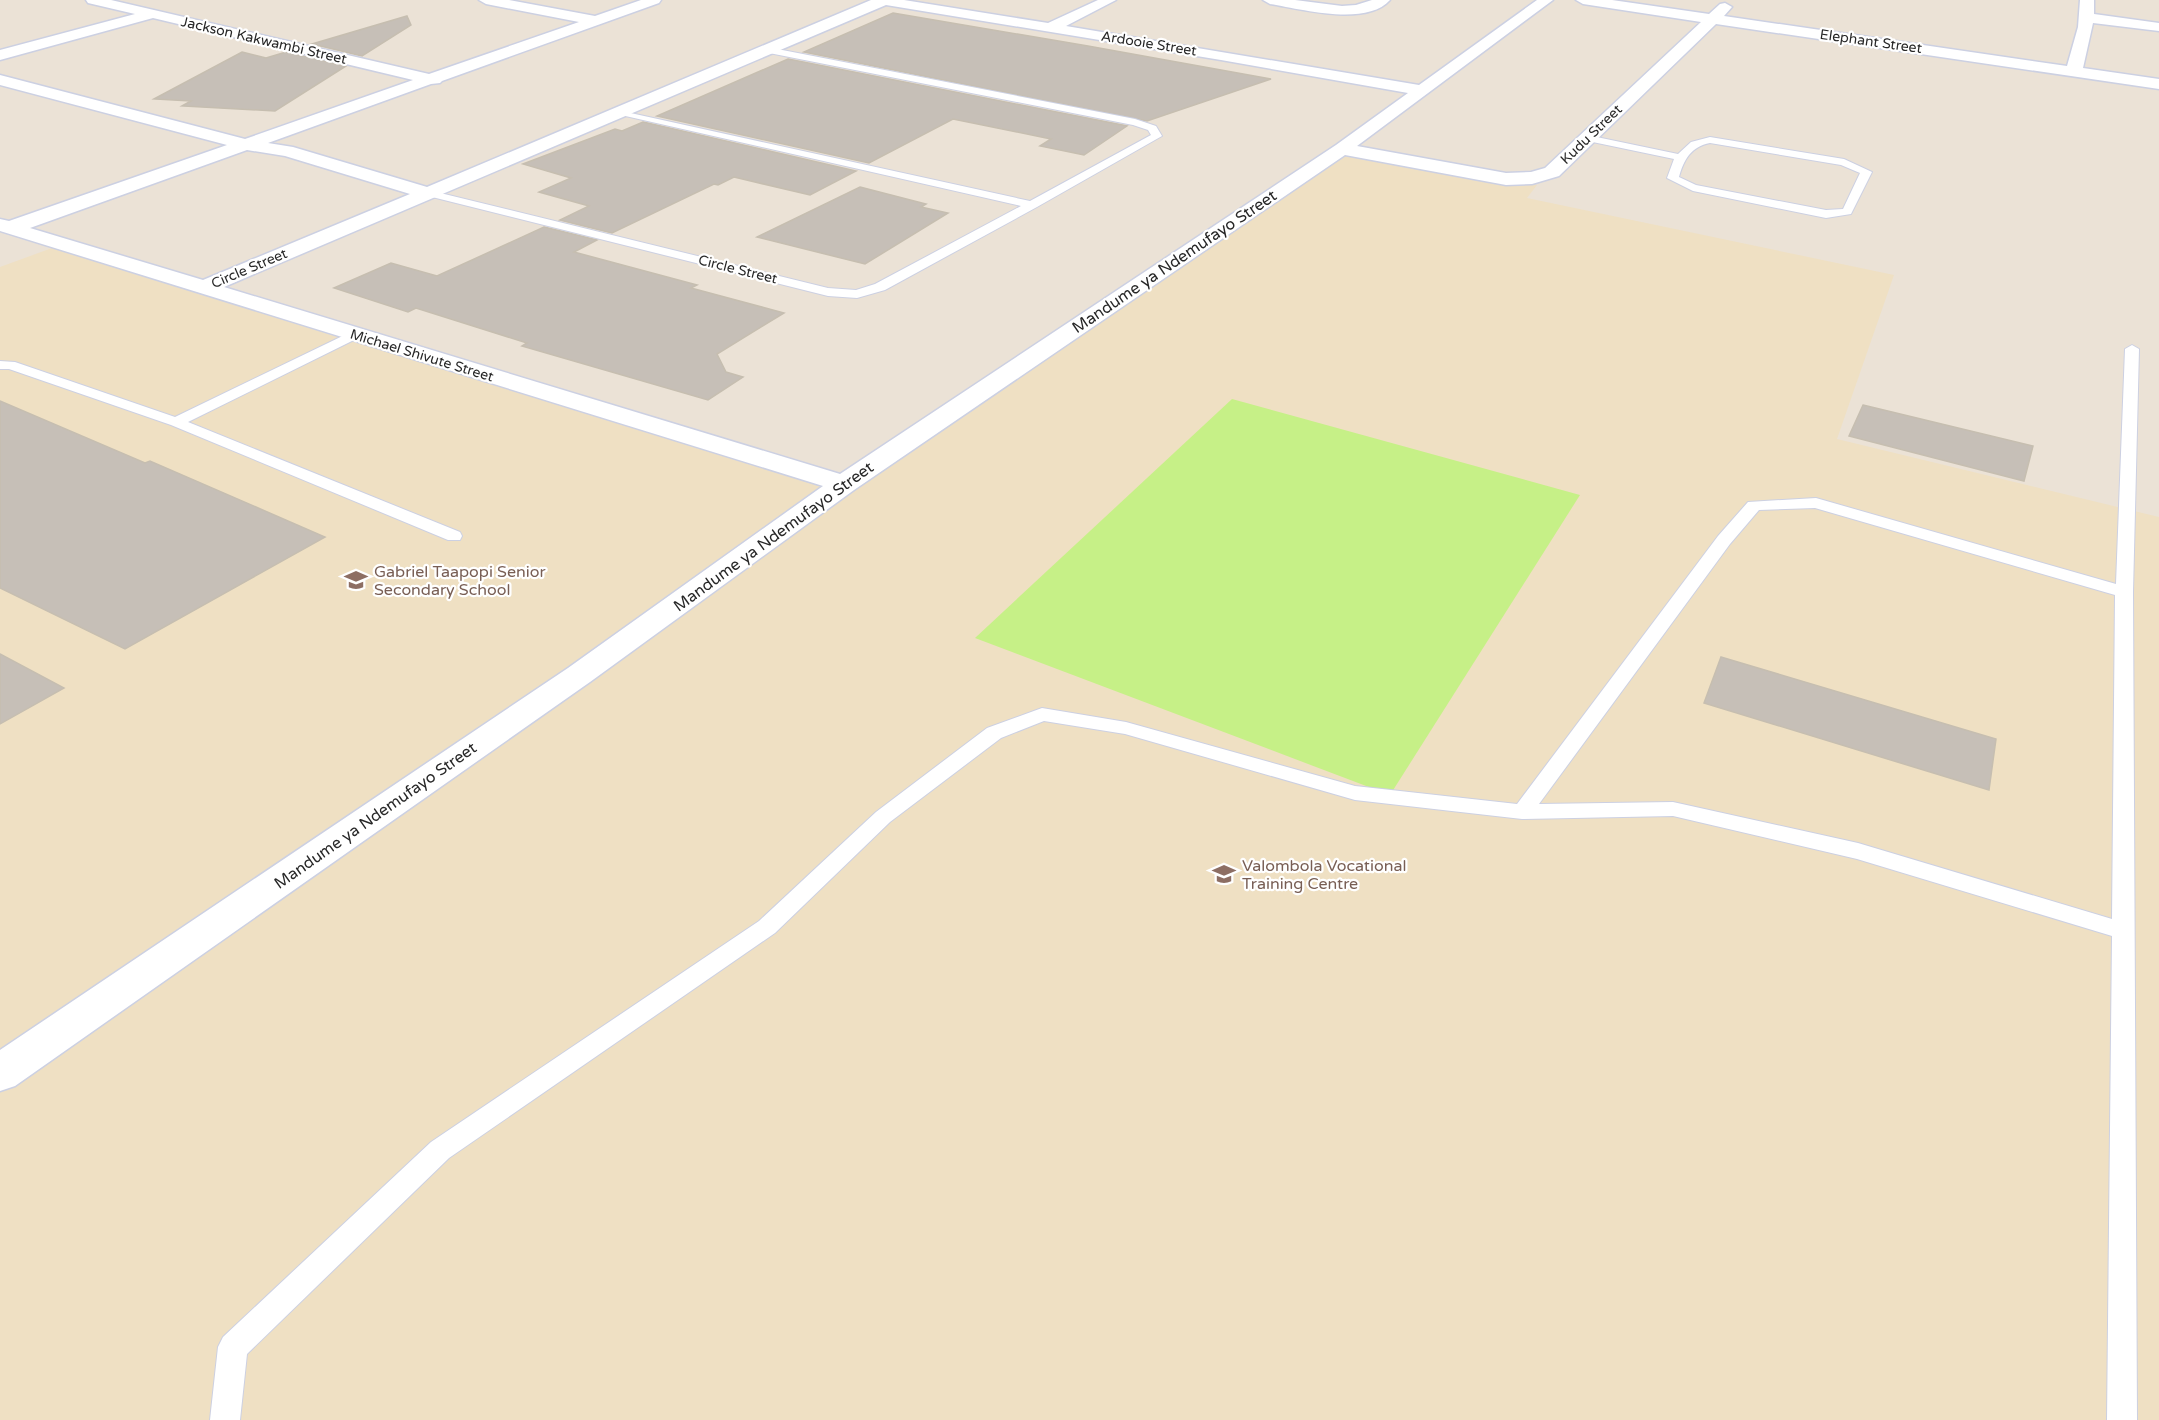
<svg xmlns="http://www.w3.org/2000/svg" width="2159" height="1420" font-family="'Varela Round',sans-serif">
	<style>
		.education { fill: #efe0c3 }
		.pitch { fill: #c6f087 }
		.building { fill: #c6bfb7; stroke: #c6beb0; stroke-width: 1.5 }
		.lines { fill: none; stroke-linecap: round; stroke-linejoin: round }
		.service-casing { stroke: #ccd0e2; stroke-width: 2 }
		.minor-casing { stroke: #ccd0e2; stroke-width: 3 }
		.service { fill: #fff; fill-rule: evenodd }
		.minor { fill: #fff; fill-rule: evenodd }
		.labels { text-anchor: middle; stroke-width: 4.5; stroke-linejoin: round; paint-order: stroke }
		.far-street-label { font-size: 14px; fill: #272727; stroke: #fff }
		.street-label { font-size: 16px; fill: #272727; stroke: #fff }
		.education-label { font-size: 16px; fill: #785e54; stroke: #fff; text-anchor: start }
	</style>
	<rect width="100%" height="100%" fill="#ebe2d6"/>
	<path class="education" d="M1342,149L1537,185L1527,198L1894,275L1837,439L2159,517V1420H0V267L63,244L844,484Z"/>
	<path class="pitch" d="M1232,399L1580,495L1390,795L975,638Z"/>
	<path class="building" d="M893,13L1088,46L1271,79L1147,121L804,52Z
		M407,16L411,25L362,56L312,44Z
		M242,52L266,58L286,52L346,66L275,111L182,106L191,101L154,99Z
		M788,59L1127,126L1084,155L1040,146L1051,139L953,119L869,163L657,116Z
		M643,122L856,171L810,195L734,177L718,185L714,184L612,233L560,220L589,206L539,192L571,178L523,164L615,129L622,131Z
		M860,187L926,204L921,207L948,213L865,264L757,237Z
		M544,227L597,240L574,252L697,285L691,288L784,313L717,354L726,372L743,377L708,400L522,346L527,343L416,308L408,312L334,288L391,263L437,276Z
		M0,401L145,463L150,461L325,537L125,649L0,588Z
		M1863,405L2033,446L2024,481L1849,436Z
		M0,654L64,688L0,724Z
		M1721,657L1996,739L1989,790L1704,703Z"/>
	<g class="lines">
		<g class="service-casing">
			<path id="service" d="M767,47L1135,119L1156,126L1162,136L1037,207L885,290L857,298L828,296L424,195L422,193L428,190L828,288L856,290L875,284L1021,206L621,115L616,112L617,110L1030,201L1151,135L1148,130L1133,125L764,52L762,50Z
				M1587,135L1678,154L1691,142L1710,137L1844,159L1872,172L1851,214L1826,218L1693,191L1667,178L1674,159L1583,140V136ZM1710,143L1841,165L1860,173L1843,209L1826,210L1696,185L1679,177C1684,159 1691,147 1710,143Z
				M355,330L360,331L362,334L360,337L188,422L460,532L462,536L460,540H448L171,425L9,369H0V361L15,362L175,417Z
				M2132,345L2139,349L2133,592L2137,1420H2107L2112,936L1857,859L1673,816L1522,819L1355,800L1125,734L1044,721L1001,738L890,822L775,933L449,1158L247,1354L240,1420H210L218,1347L223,1337L431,1142L759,921L876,812L987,728L1042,708L1126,722L1355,786L1517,804L1718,536L1748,502L1816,498L2116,584L2125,349ZM1815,508L2115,595L2112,919L1858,843L1673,802L1539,804L1730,544L1759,510Z"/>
		</g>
		<g class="minor-casing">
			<path id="minor" d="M86,0H111L429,74L579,22L486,4L479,0H509L595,16L641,0H661L659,3L442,81L440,83L431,84L268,143L293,147L427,187L871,0H904L1048,23L1098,0H1116L1066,26L1419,85L1537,0H1553L1357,146L1506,173L1531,172L1545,168L1701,22L1583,4L1576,0H1612L1709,14L1720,4L1725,3L1732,7L1724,16L2067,66L2078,27L2080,0H2094V14L2159,23V31L2093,23L2083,68L2159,79V89L1716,24L1559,176L1532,184L1506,185L1345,155L854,490L590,682L15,1086L0,1091V1050L568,668L823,486L0,231V219L9,221L227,145L0,85V75L245,139L413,80L153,18L0,60V50L135,14L88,3ZM886,5L1221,60L1408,93L1336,145L840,474L224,287ZM247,150L285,156L410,194L203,280L30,228Z
				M1263,0H1295L1342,6L1356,5L1372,0H1390C1366,27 1301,9 1270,4Z"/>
		</g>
		<use href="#service" class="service"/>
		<use href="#minor" class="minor"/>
	</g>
	<defs>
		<g id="school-bare" transform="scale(1.8)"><path d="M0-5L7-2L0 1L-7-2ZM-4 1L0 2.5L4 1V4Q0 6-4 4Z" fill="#8d6e63" stroke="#fff" stroke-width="2.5" paint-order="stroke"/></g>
	</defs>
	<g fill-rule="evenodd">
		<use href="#school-bare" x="356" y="580"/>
		<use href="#school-bare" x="1224" y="874"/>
	</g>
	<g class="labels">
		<g class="far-street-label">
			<text transform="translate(264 40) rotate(13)" y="5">Jackson Kakwambi Street</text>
			<text transform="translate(1871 41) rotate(8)" y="5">Elephant Street</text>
			<text transform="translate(1149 43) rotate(9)" y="5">Ardooie Street</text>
			<text transform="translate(1591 134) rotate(-44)" y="5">Kudu Street</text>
			<text transform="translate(249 268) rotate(-23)" y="5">Circle Street</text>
			<text transform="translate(738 269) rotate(14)" y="5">Circle Street</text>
			<text transform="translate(422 355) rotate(17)" y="5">Michael Shivute Street</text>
		</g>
		<g class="street-label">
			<text transform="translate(1174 261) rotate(-34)" y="6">Mandume ya Ndemufayo Street</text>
			<text transform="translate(773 536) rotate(-36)" y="6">Mandume ya Ndemufayo Street</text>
			<text transform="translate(375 815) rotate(-35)" y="6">Mandume ya Ndemufayo Street</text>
		</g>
		<g class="education-label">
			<text x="374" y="577">Gabriel Taapopi Senior<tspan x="374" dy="18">Secondary School</tspan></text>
			<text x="1242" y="871">Valombola Vocational<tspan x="1242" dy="18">Training Centre</tspan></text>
		</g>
	</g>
</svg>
